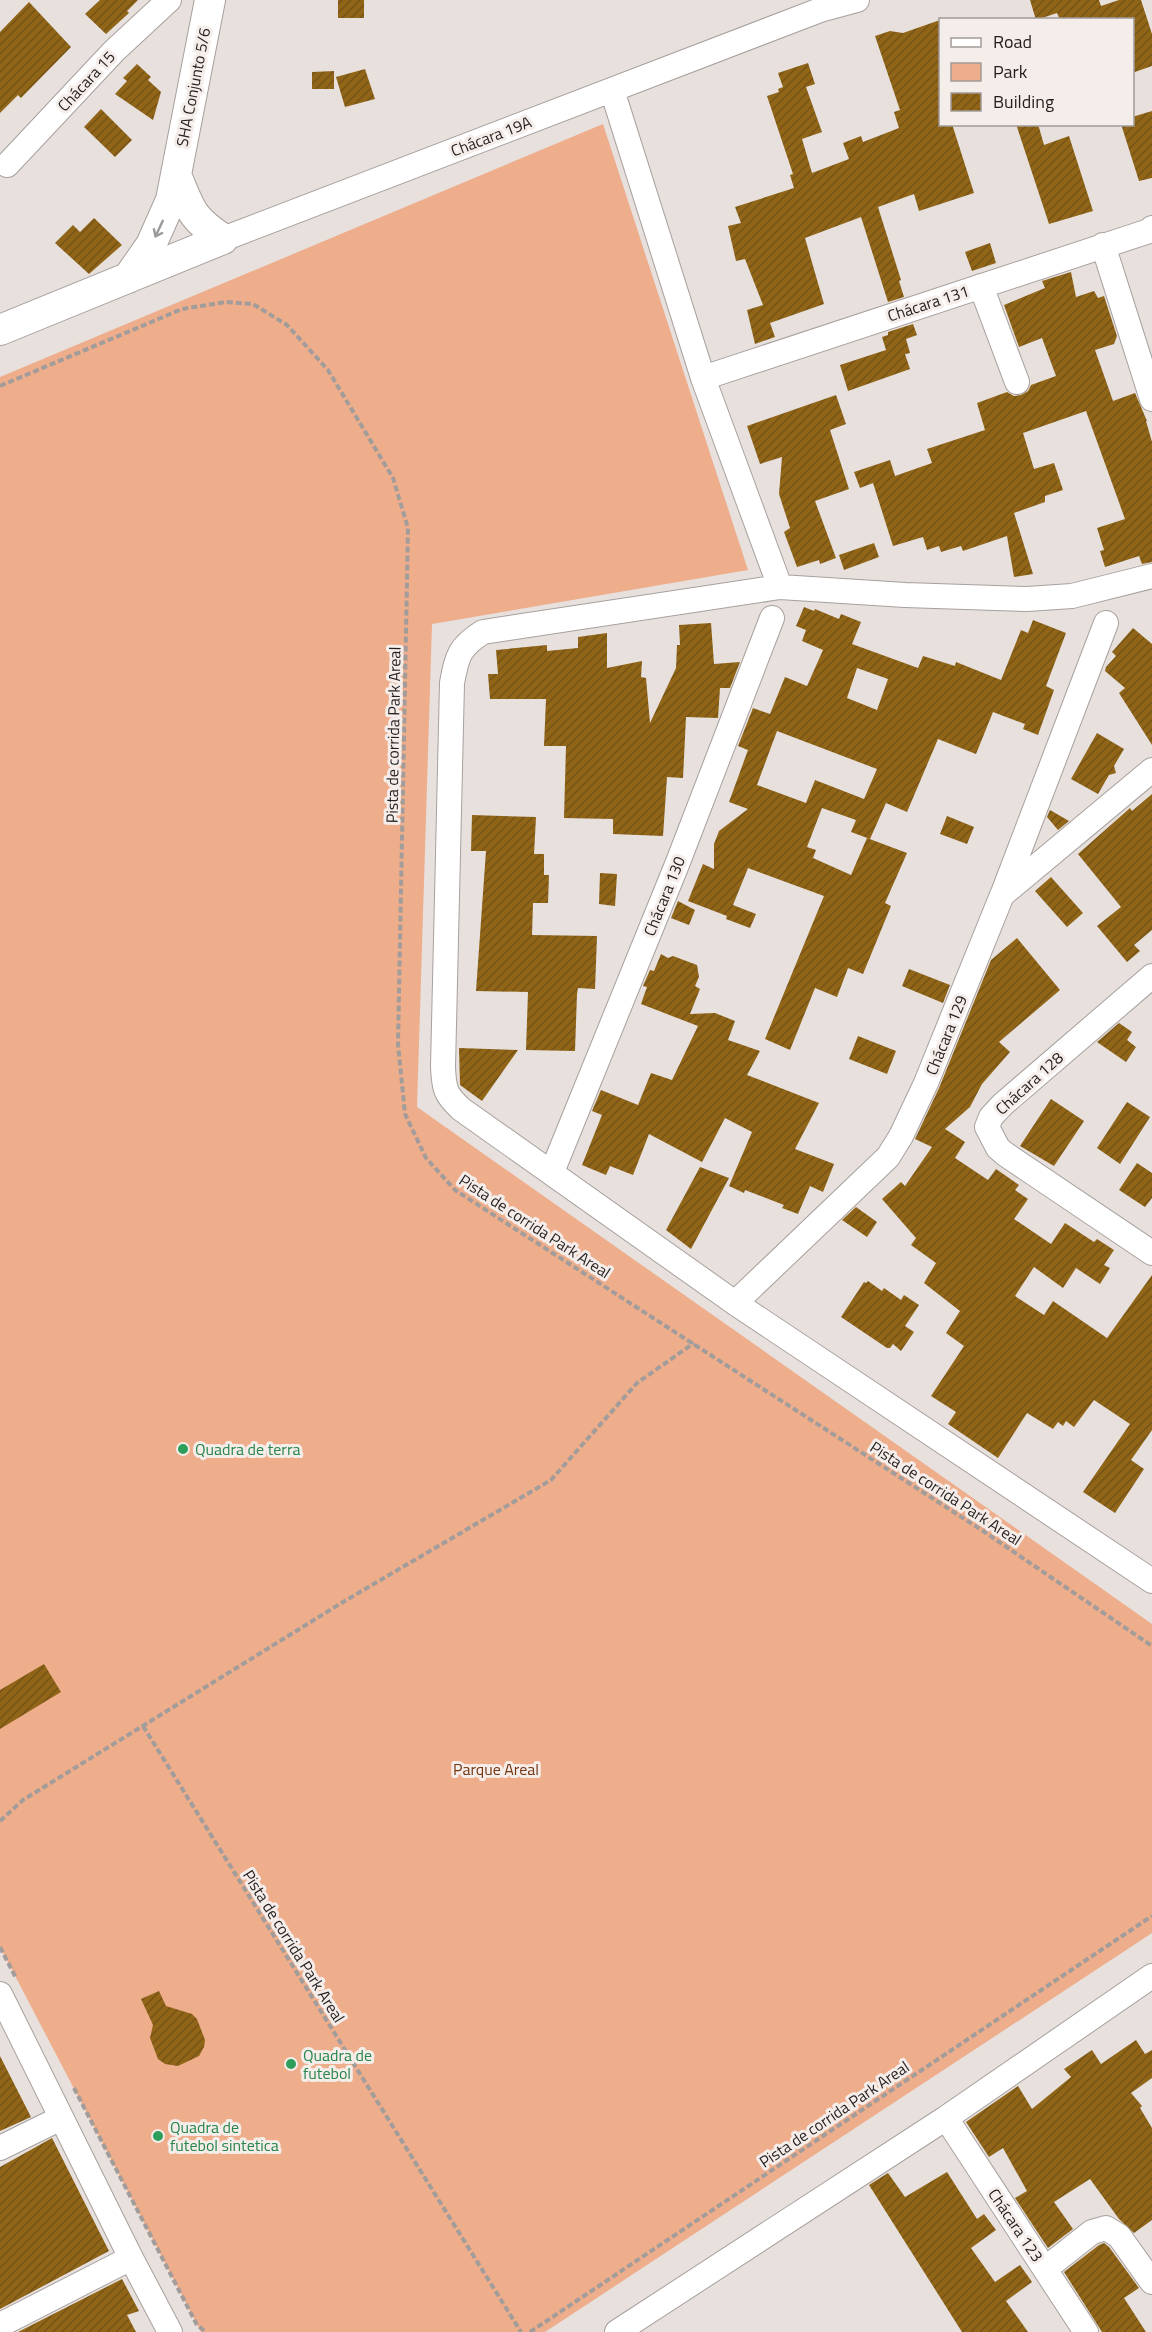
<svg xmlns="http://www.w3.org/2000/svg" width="1152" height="2332" font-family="'Titillium Web',sans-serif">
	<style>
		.park { fill: #eead8b }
		.building { fill: url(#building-hatch); fill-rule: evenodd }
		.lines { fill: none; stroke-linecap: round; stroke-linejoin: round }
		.minor-casing { stroke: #a7a09d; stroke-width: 26 }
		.tertiary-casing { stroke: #a7a09d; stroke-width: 32 }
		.path { stroke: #a29c9a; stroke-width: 4; stroke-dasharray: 6 3; stroke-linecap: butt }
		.minor { stroke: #fff; stroke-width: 24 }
		.tertiary { stroke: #fff; stroke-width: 30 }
		.oneway { stroke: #9c9a9a }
		.leisure-dot { fill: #2e9e5b; stroke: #f5edea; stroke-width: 2 }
		.labels { text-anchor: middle; stroke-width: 6; stroke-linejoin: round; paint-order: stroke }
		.street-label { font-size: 16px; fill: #221f1e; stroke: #f5edea }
		.leisure-label { font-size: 16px; fill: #27864d; stroke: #f5edea; text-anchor: start }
		.park-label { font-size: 16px; fill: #733813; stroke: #f5edea }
	</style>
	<defs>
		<pattern id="building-hatch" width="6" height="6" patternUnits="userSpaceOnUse" patternTransform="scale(1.5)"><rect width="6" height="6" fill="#906518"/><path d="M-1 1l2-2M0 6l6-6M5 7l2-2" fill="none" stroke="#755315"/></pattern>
	</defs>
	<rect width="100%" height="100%" fill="#e7e0dd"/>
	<path class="park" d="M603,124L748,570L432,624L417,1107L1152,1624V1933L545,2332H201L0,1947V377Z"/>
	<path class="building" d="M100,0H138L127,11L129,13L106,34L85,14Z
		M338,0H364V18H338Z
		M1030,0H1099L1101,6L1119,0H1141L1152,34V66L1132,73V20H1060L1057,13L1036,20Z
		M29,2L71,47L21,98L18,95L0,113V32Z
		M940,20V124H952L974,193L919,211L914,194L878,207L901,280L899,281L904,297L888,302L861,217L805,238L824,304L770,323L775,337L755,344L747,310L763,305L745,259L736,261L728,226L741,223L735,207L794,188L790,175L793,174L767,96L779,92L778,89L783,87L778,73L808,63L815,84L806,87L822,132L802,139L812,173L849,159L843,143L861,136L863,142L899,128L894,112L900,110L875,36L890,31L903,33Z
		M137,64L151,77L148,80L161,92L153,120L115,94L127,81L123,78Z
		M365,69L375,99L345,107L336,77Z
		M334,71V89H312V72Z
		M101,109L132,140L115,157L84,127Z
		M1152,111V178L1139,181L1121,124H1132V117Z
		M1016,124H1038L1044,145L1069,136L1093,211L1049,224Z
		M94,218L122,245L89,274L55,243L73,225L80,232Z
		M990,243L996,263L972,271L965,252Z
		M1071,272L1076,297L1094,291L1098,298L1104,296L1117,336L1114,344L1095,350L1113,401L1135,393L1147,421H1146L1152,442V562L1142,564L1139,556L1105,567L1100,551L1104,550L1097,528L1125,519L1086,411L1023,433L1034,469L1054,463L1063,490L1045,496V502L1014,513L1033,574L1014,577L1007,536L963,551L961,546L941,552L939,546L927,550L923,537L893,546L873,483L860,488L854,472L890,460L895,476L932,463L927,449L985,430L977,403L1007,392L1014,396L1021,395L1028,391L1031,385L1056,376L1042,338L1019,347L1004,305L1045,288L1042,281Z
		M913,324L917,335L906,339L910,353L905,354L910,369L848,391L840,365L886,350L882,337L888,335V332Z
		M836,395L846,424L830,430L849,489L815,501L836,558L820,564L819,560L797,567L784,532L790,528L779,494L782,457L760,464L747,426Z
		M874,543L879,557L844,570L839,555Z
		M804,607L814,611L815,609L839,619L841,614L861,622L852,644L918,668L923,656L955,666L956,662L1001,680L1021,630L1028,633L1033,620L1066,633L1046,686L1054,690L1038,735L1023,729L1025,724L993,712L976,754L938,739L907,812L886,803L870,839L851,832L856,820L822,808L807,847L816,850L813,858L851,875L867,838L907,853L885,903L891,906L863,974L848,968L837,997L815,988L790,1050L765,1039L824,896L748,868L733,905L756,914L750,928L726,919L727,916L688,901L703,864L714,869V844L719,831L748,809L729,802L748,750L738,746L753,708L770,714L785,677L807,686L823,650L802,641L806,630L796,626ZM857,668L888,679L877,710L847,698ZM777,731L877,769L864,799L815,780L806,803L757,785Z
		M711,623L714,664L740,662L730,688H720L718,718L686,717L683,778L667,777L663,836L613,834V819L564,818L566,746H544L546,699H490L488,674H498L496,650L547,645V651L578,648V637L607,633V668L642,661L641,677L646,678L650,723L676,668L677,645H680L679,625Z
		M1133,628L1152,644V745L1119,693L1125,688L1105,671L1106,667L1116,656L1112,652Z
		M1097,733L1124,749L1114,766L1116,773L1109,775L1098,794L1071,779Z
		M1152,794V930L1134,945L1140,951L1127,962L1097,926L1121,907L1078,854L1130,808L1132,811Z
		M1050,810L1069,821L1058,830L1047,817Z
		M472,815L536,817L534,854H544V875H549L548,903H533L532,935L597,936L595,989L578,988L577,994L575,1051L526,1050L528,992L476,991L486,851H471Z
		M947,816L974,827L967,844L940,834Z
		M600,873L617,874L615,906L599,904Z
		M1051,877L1083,913L1067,927L1035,891Z
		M678,901L695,910L689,925L671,918Z
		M1017,938L1060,990L999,1042L1010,1052L982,1084L970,1107L945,1129L965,1142L955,1158L988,1180L996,1169L1019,1185L1015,1190L1028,1199L1014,1219L1051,1244L1065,1223L1094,1242L1097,1239L1114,1250L1104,1265L1110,1268L1100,1284L1076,1268L1063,1288L1034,1267L1015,1296L1044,1315L1053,1301L1107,1338L1152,1275V1430L1131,1460L1144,1469L1115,1513L1083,1492L1130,1424L1094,1400L1074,1427L1066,1421L1063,1426L1058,1422L1053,1429L1027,1413L998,1458L948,1424L956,1412L931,1396L964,1346L946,1333L960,1311L924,1283L936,1263L911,1245L916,1238L882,1199L901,1182L905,1186L932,1147L915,1139L939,1088L991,960Z
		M661,954L668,958L673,956L697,965L699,977L695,986L700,989L690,1014L715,1013L735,1021L728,1040L760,1051L747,1075L819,1103L795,1149L834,1164L823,1192L810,1186L798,1214L782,1208L784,1205L745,1190L744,1193L729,1186L752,1132L725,1118L702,1162L649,1134L633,1175L610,1166L606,1175L582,1165L602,1115L592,1111L601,1090L638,1105L651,1073L672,1080L698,1026L641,1004L647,987L643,986L650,970L654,971Z
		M909,969L950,985L943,1003L902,986Z
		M1119,1023L1132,1032L1127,1040L1136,1047L1126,1062L1097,1042Z
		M858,1036L896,1051L887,1074L849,1059Z
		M459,1048L518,1050L482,1101L460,1085Z
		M1051,1099L1084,1121L1054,1166L1020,1146Z
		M1127,1102L1150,1117L1120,1164L1097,1148Z
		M1137,1163L1152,1173V1198L1145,1207L1119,1190Z
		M700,1167L729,1178L691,1249L666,1230Z
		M856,1207L877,1222L867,1237L842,1220Z
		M868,1281L882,1291L884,1288L901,1300L904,1295L919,1305L905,1326L914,1332L901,1351L893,1344L890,1348H887L841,1317L864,1282L866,1283Z
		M44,1664L61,1692L0,1729V1690Z
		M159,1991L166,2006L192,2014L197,2019L205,2040L204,2047L199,2056L178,2066L165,2064L158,2059L150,2038L153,2025L141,1999Z
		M1136,2040L1145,2054L1152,2050V2078L1131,2093L1142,2106L1140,2108L1152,2128V2220L1134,2233L1119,2219L1090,2179L1054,2202L1073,2229L1048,2248L1015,2198L1027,2191L1003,2148L989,2157L966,2122L1018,2086L1032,2109L1071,2077L1064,2069L1092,2050L1101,2064Z
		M0,2056L31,2117L0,2131Z
		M52,2138L109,2251L0,2309V2167Z
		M947,2172L977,2219L984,2214L996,2230L971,2248L995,2282L1020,2265L1032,2282L1006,2301L1028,2332H962L869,2185L888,2173L905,2197Z
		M1104,2243L1109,2247L1139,2288L1124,2298L1146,2332H1102L1064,2272L1099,2245Z
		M122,2279L139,2311L127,2315L136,2332H18Z"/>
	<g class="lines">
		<g class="minor-casing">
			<path id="minor" d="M612,90L703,378L780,587
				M7,165L114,51L169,0
				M223,239L820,10L857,0
				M1103,245L1152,399
				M981,286L1017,382
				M703,378L1149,231L1152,228
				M1152,576L1072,596L1027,599L905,595L780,587L483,632C459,647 457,656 452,683L443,1067C444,1089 445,1094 461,1109L735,1303L1152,1581
				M1003,893L1106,623
				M1152,976L1002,1105L991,1117L987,1127L998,1148L1005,1154L1152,1253
				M552,1172L678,862L772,618
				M735,1303L888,1157L901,1136L926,1083L1002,895L1152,770
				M0,1994L131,2258L170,2332
				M946,2118L1086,2332
				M0,2148L61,2118
				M1045,2269L1092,2232L1106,2228L1119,2236L1152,2282
				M0,2325L131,2258
				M617,2332L946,2118L1152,1976"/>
		</g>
		<g class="tertiary-casing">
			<path id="tertiary" d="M176,175C191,210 190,217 223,239
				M128,278L151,245L171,200L210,0
				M0,330L223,239"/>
		</g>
		<path class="path" d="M0,386L182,309L226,302L253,304L287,325L328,370L393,478L408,528L398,1044L405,1114L426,1158L455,1190L983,1531L1152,1646
			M143,1726L521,2332
			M0,1821L23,1800L343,1602L551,1480L637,1383L694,1343
			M0,1947L16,1978
			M74,2088L197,2325L206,2332
			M530,2332L1152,1916"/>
		<use href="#minor" class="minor"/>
		<use href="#tertiary" class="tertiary"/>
	</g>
	<defs><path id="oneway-shaft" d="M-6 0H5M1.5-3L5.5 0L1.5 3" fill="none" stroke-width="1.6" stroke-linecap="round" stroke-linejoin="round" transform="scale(1.5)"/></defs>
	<use class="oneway" href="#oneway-shaft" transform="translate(159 229) rotate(115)"/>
	<g class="leisure-dot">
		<circle cx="183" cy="1449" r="6"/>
		<circle cx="291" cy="2064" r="6"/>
		<circle cx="158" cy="2136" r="6"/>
	</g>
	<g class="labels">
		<g class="street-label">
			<text transform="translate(86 81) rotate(-47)" y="6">Chácara 15</text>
			<text transform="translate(193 87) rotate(-79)" y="6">SHA Conjunto 5/6</text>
			<text transform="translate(491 136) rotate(-21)" y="6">Chácara 19A</text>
			<text transform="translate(928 303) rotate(-18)" y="6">Chácara 131</text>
			<text transform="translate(393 735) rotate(-89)" y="6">Pista de corrida Park Areal</text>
			<text transform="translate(664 896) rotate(-68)" y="6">Chácara 130</text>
			<text transform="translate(946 1035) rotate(-68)" y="6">Chácara 129</text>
			<text transform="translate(1029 1083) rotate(-42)" y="6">Chácara 128</text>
			<text transform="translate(535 1226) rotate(33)" y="6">Pista de corrida Park Areal</text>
			<text transform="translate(946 1493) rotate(33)" y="6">Pista de corrida Park Areal</text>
			<text transform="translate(294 1946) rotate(58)" y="6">Pista de corrida Park Areal</text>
			<text transform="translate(834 2114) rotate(-34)" y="6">Pista de corrida Park Areal</text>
			<text transform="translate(1016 2225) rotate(56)" y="6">Chácara 123</text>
		</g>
		<g class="leisure-label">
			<text x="195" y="1455">Quadra de terra</text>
			<text x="303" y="2061">Quadra de<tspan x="303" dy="18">futebol</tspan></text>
			<text x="170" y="2133">Quadra de<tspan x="170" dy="18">futebol sintetica</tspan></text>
		</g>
		<g class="park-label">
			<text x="496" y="1775">Parque Areal</text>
		</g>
	</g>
	<rect x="939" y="18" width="195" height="108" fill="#f5edea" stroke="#a19b98" stroke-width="1.5"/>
	<rect x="951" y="38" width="30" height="9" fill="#ffffff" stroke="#a19b98" stroke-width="1.5"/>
	<text x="993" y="48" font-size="18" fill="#221f1e">Road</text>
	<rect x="951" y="63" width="30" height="18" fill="#eead8b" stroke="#a19b98" stroke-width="1.5"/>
	<text x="993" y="78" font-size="18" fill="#221f1e">Park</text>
	<rect x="951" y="93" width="30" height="18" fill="url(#building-hatch)" stroke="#a19b98" stroke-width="1.5"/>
	<text x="993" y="108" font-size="18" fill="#221f1e">Building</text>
</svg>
